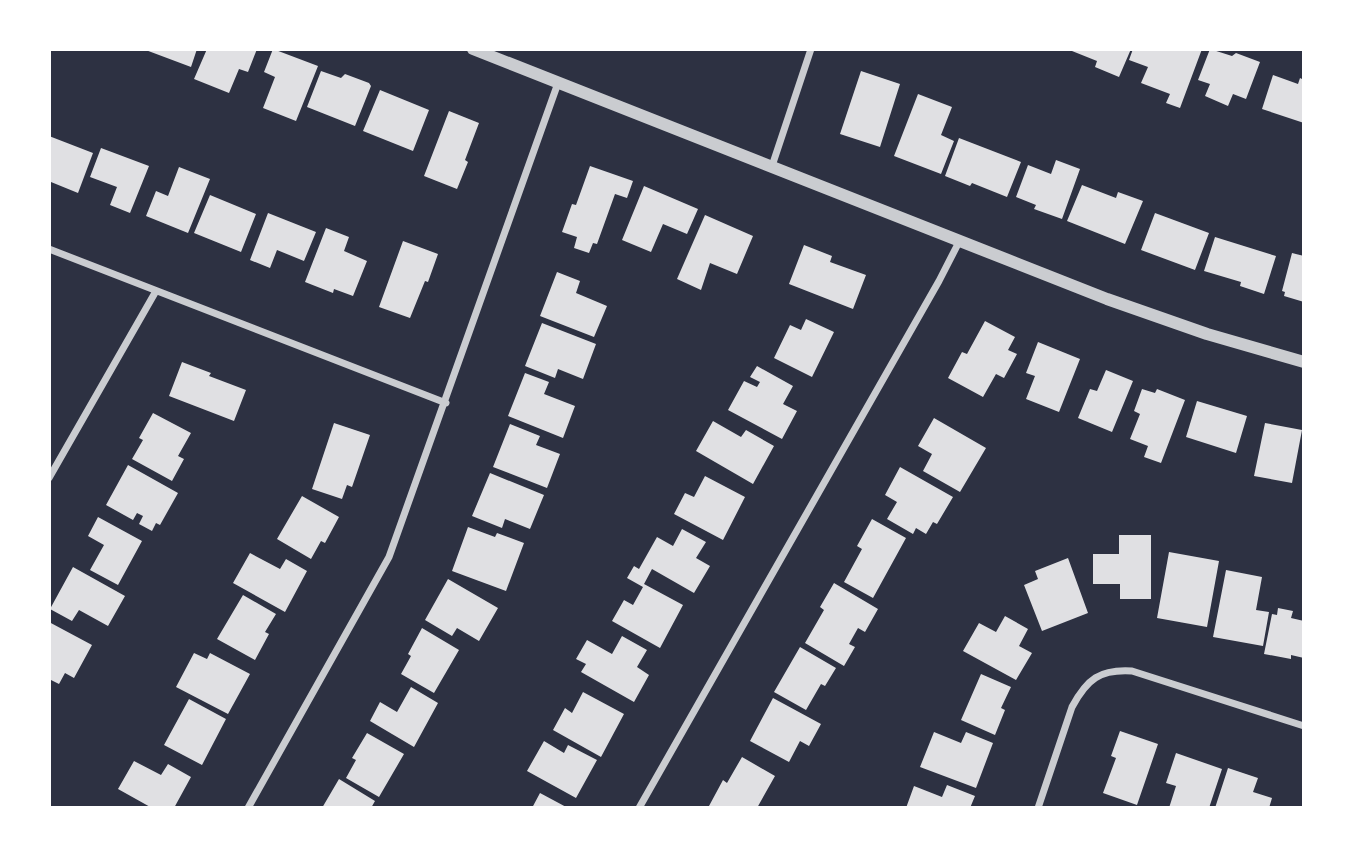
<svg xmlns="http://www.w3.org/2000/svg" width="1353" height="857" font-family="Helvetica,sans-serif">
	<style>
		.building { fill: #e0e0e3 }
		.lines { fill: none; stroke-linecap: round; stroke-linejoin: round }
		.minor { stroke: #caccd0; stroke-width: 7 }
		.tertiary { stroke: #caccd0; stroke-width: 12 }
	</style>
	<rect width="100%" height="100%" fill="#2d3142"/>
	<path class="building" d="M143,49H197L191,67Z
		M207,49H257L248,72L239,69L229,93L194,79Z
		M273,49L318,66L296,121L263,108L275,77L264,72Z
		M1067,49H1131L1119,77L1095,67L1097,61Z
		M1133,49H1202L1180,108L1166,103L1170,94L1141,83L1148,67L1129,60Z
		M1210,49L1232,56L1236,53L1260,62L1246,99L1233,94L1228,106L1205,96L1210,84L1198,80Z
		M321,71L341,78L345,74L369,83L371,86L355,126L307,107Z
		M861,71L900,84L880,147L840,134Z
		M1273,75L1298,84L1300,78L1304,80V123L1262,109Z
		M380,90L429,110L413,151L363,131Z
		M918,94L952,107L941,135L954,141L941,174L894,156Z
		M449,111L479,123L465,160L468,162L457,189L424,176Z
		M49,136L93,153L78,193L51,182Z
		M959,138L1021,162L1007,197L972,183L970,186L945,176Z
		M101,148L149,166L130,213L110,205L117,187L90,177Z
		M1056,160L1080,169L1062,219L1034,209L1036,205L1016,197L1028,165L1051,174Z
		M590,166L633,181L627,198L615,194L597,244L593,243L589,253L574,248L577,237L562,232L572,204L576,205Z
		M179,167L210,179L188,233L146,216L156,191L168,196Z
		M1082,185L1116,198L1118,192L1143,201L1125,244L1067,221Z
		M644,186L698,209L687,234L663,224L651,252L622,240Z
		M210,195L256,214L241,252L194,233Z
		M268,213L316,232L304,261L277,250L270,268L250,260Z
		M1155,213L1209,233L1195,270L1141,250Z
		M705,215L753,236L737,274L710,263L701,290L677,279Z
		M326,228L349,237L344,251L367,261L353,296L334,289L333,293L305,282Z
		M1215,237L1276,256L1264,294L1240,286L1241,282L1204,271Z
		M403,241L438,254L428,282L425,281L410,318L379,307Z
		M804,245L832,256L830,262L866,275L853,309L789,284Z
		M1292,253L1304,256V302L1284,296L1285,292L1282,291Z
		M557,272L580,281L576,293L607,306L594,337L540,316Z
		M806,319L834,332L812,377L774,358L790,325L801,330Z
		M985,321L1015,337L1008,350L1017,354L1004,378L996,374L983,397L948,378L962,352L967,354Z
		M542,323L596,344L583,379L558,369L555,378L525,366Z
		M1038,342L1080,359L1059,412L1026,399L1035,376L1026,373Z
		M182,362L211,373L209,376L246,390L234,421L169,396Z
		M757,366L793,386L783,404L797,411L782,439L728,410L744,381L757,387L760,382L750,377Z
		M1106,370L1133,381L1112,432L1078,418L1090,389L1097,391Z
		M525,373L549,382L544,394L575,406L563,438L508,416Z
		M1142,389L1155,393L1157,389L1185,400L1161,463L1144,457L1148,446L1130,439L1140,414L1134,411Z
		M1197,401L1247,416L1236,453L1186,437Z
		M153,413L191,433L178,456L184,459L172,481L132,459L143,440L139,438Z
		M934,418L986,448L960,492L923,471L932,454L918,446Z
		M713,421L741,437L746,430L774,446L753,484L696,451Z
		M334,423L370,435L352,487L347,485L342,499L312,489Z
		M1265,423L1302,430L1292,483L1254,476Z
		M510,424L540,436L536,445L560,454L547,488L493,467Z
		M128,465L178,493L160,525L156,523L152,531L139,524L143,516L137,513L133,520L106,505Z
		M900,467L953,497L937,524L933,522L926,534L916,528L913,534L887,519L897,502L885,495Z
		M490,473L544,495L530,529L505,519L502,528L472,516Z
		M705,476L745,497L723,540L674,514L685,493L694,497Z
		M302,496L339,517L325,543L321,541L311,559L277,539Z
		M98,517L142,541L118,585L90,570L104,545L88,536Z
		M872,519L906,538L873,598L844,582L862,549L857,546Z
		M468,527L495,537L497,533L524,543L506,591L452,571Z
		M682,529L706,542L696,558L710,566L694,593L652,569L644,584L683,605L660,648L612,621L624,600L633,605L643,587L627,578L634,566L639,569L657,537L673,546Z
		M1119,535H1151V599H1120V584H1093V554H1119Z
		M1169,552L1219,561L1207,627L1157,618Z
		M250,553L280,569L286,559L307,571L285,612L233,583Z
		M1068,558L1088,613L1042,631L1024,585L1038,579L1035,571Z
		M73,567L125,596L108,626L79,610L72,621L50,609Z
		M1226,570L1262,577L1256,610L1269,612L1263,646L1213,637Z
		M448,579L498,608L479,641L457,628L452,636L425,620Z
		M834,583L878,609L865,632L858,628L849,644L855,647L844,666L805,643L824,610L820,607Z
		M243,595L276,614L265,632L269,634L255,660L217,639Z
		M1278,608L1293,611L1291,618L1304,621V658L1291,655V659L1264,654L1272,614L1277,615Z
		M1005,616L1028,629L1019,646L1032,653L1016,680L963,651L979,623L996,632Z
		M49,622L92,645L74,678L65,673L59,684L49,679Z
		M422,628L459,650L434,693L401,674L411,656L408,654Z
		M622,636L647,650L637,667L649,675L634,702L581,672L586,664L576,659L587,640L612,654Z
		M800,647L836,668L825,686L821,684L806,710L774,692Z
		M194,653L207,659L210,653L250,674L228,714L176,687Z
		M981,674L1011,687L1001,708L1005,710L995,735L961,720Z
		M411,687L438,703L414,747L370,721L380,702L397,712Z
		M583,692L624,714L601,757L553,730L565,708L572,713Z
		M773,698L821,724L809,746L800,741L789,762L750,741Z
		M189,699L226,719L202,765L164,745Z
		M1120,731L1158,744L1137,805L1103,793L1116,758L1111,756Z
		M934,732L961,743L966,732L993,743L976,788L920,767Z
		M367,733L404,754L379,797L346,778L356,760L352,758Z
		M544,741L564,753L568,745L597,760L576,798L527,771Z
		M1176,753L1222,769L1209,808H1169L1176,786L1166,783Z
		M742,757L775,776L757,808H713L709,806L723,780L727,783Z
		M134,761L161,775L168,764L191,777L174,808H152L118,789Z
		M1228,768L1258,778L1253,792L1272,798L1269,808H1215Z
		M339,779L375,801L371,808H322Z
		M947,785L975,796L970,808H906L914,786L942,797Z
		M540,793L568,808H532Z"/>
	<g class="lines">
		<path class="minor" d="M772,166L811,49
			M49,249L446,403
			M49,478L156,291
			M248,808L389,557L558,83
			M639,808L939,281L960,240
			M1038,808L1072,707C1087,679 1100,669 1132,671L1304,726"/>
		<path class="tertiary" d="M473,49L1107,299L1207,334L1304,362"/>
	</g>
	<rect width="1353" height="857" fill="none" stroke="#ffffff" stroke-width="102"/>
</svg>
